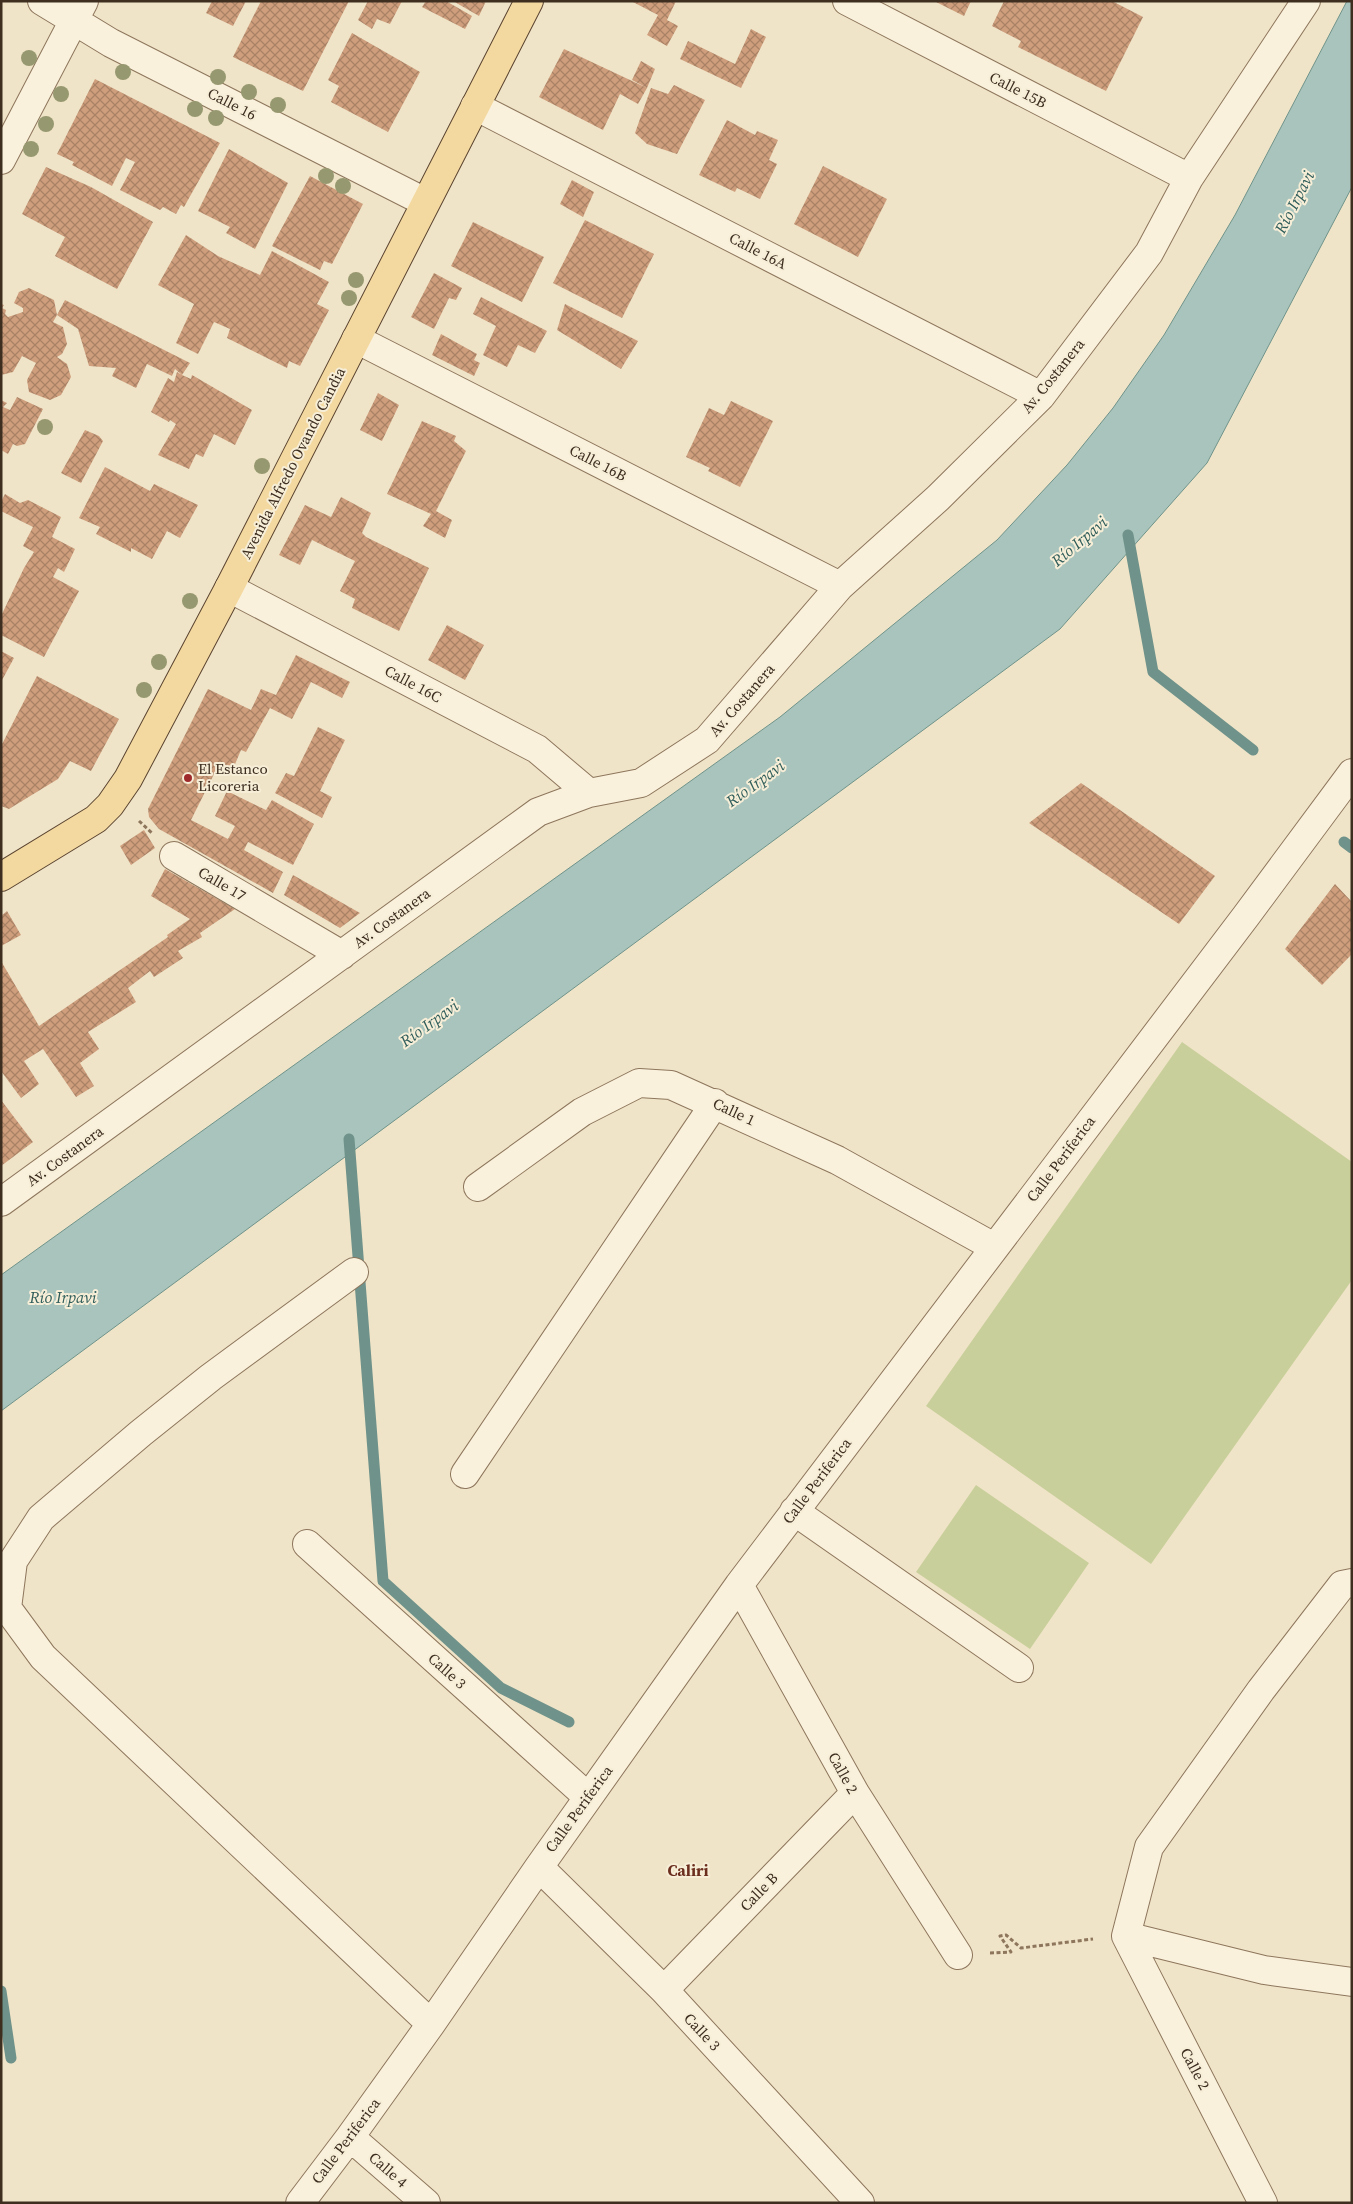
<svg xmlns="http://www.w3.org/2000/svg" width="1353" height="2204" font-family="'Source Serif 4',serif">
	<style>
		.green { fill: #c9cf9b }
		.water { fill: #a9c4bc; stroke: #6f938a }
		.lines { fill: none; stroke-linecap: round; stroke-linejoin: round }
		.stream { stroke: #6f938a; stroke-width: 11 }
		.building { fill: url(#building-cross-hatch) }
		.minor-casing { stroke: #8d765c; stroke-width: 30 }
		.major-casing { stroke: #5b4430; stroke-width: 30 }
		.path { stroke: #8d765c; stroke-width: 3; stroke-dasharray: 4 2.5; stroke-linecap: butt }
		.minor { stroke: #faf1dc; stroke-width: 28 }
		.major { stroke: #f3d9a0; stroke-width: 28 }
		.tree { fill: #96986f }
		.poi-dot { fill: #9e2a2b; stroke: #f7eed8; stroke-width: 2 }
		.labels { text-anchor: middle; stroke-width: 4; stroke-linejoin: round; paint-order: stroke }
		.street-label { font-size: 15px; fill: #3d2e20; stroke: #f7eed8 }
		.poi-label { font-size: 15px; fill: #3d2e20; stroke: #f7eed8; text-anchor: start }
		.water-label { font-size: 16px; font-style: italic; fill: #2f5d5a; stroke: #f7eed8 }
		.neighbourhood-label { font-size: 16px; font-weight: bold; fill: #6b2e1e; stroke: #f7eed8 }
	</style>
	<defs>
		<pattern id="building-cross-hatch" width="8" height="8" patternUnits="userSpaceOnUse" patternTransform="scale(1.25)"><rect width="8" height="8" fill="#cf9f7d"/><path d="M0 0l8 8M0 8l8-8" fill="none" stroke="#a98266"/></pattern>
	</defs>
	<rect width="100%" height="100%" fill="#f0e4c8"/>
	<path class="green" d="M1182,1042L1352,1162V1280L1151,1564L926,1406Z
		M976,1485L1089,1563L1030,1649L916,1572Z"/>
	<path class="water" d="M1347,1H1352V187L1207,463L1060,629L1,1411V1275L780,717L997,540L1067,465L1113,408L1164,335L1235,215Z"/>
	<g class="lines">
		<path class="stream" d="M1128,535L1153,672L1253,750
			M1344,842L1352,848
			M349,1139L383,1581L501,1688L569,1722
			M1,1991L11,2058"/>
	</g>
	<path class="building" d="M212,1H246L233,26L206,13Z
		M261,1H349L303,91L233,57Z
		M368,1H402L390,24L377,19L372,29L358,20Z
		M426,1H446L472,16L465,29L422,7Z
		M453,1H486L479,16Z
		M631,1H676L667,20L678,26L667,46L647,35L658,15Z
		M934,1H971L964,16Z
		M1004,1H1112L1143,17L1106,91L1018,47L1021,41L992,26Z
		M751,29L766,37L741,88L680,59L688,41L735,64Z
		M352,33L420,72L388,132L331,102L339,86L328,80Z
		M564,49L647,88L632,80L641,61L655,69L647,88L638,104L620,94L603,130L539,97Z
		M95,79L220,143L184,207L181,205L176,214L163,207L160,210L120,190L135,162L126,158L112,186L72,165L74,162L57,154Z
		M674,85L705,100L677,154L647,144L635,133L651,88L668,94Z
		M727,120L755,135L757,131L778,140L769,160L777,164L760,199L737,188L735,192L699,175Z
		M229,149L288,183L255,249L226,233L230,227L198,211Z
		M823,166L887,199L858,257L794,224Z
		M46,167L91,187L153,222L117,289L55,256L65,237L22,214Z
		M310,176L363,204L332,264L324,261L320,270L272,246Z
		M572,180L594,192L583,217L560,204Z
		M585,220L654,254L622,318L553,283Z
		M473,222L544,257L522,302L451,266Z
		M186,235L218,256L260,275L272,251L329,282L317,304L329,310L300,366L289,361L287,368L227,338L230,329L214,322L198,354L176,343L194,304L158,285Z
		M434,273L462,288L456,300L449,298L434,329L411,317Z
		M29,288L54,300L57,315L53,322L63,327L67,344L62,354L57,357L67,364L71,377L61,395L50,400L29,392L27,380L36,363L22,356L13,372L1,375V304L4,305L2,308L6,310L5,314L8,317L23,312V308L14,303L19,292Z
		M481,297L547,331L535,353L518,345L507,367L483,355L496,326L473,314Z
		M65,300L190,363L182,375L191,379L192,375L252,410L235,445L214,434L203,457L196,454L189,469L158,455L176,424L170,420L169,422L151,412L168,378L174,382L177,372L182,375L175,369L172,376L147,364L136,388L112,376L116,368L89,366L78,329L57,315Z
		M565,304L638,341L621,369L557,330Z
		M441,334L477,354L474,360L480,363L474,376L432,355Z
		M378,393L399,405L382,441L360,430Z
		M17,397L43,409L25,444L17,446L13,444L8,454L1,450V400L7,403L3,407L10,410Z
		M731,401L773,421L740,487L708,471L710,468L686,457L709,408L724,415Z
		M422,421L456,436L454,441L466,451L436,511L452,520L445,538L423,526L431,514L387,494Z
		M85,430L99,436L103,441L81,483L61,473Z
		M105,467L150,491L154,484L198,505L180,538L167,531L152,559L131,548V552L96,534L100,527L79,518Z
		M5,494L20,503L28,500L61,517L52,537L75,549L64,572L58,568L53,577L79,591L44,657L1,635V616L24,568L34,552L23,546L33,527L1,511V502Z
		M341,497L371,513L362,533L366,537L429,568L399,631L352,608L355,599L340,591L355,561L312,540L300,565L279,555L305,505L331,517Z
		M447,625L484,645L465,680L428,660Z
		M1,651L14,658L1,682Z
		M296,655L350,682L342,698L311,682L292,719L270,708L246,752L241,750L233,769L220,762L191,820L228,839L235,826L215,816L227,791L266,810L272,800L314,824L293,865L248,842L244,850L283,872L273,893L159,829L149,817L148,809L208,689L251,710L261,689L276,695Z
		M37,676L119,719L91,771L70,761L58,779L9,809L1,806V746Z
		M318,727L345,740L320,791L332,797L322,818L275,793L286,773L294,776Z
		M1081,783L1215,876L1179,924L1029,823Z
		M144,830L155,848L131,865L120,846Z
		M165,869L235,909L200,933L202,937L178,951L183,958L154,977L150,971L128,988L136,1002L88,1032L99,1049L80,1063L94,1086L76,1097L43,1049L24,1061L39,1084L21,1098L1,1071V961L39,1026L168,937L167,935L190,919L151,896Z
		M293,875L360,913L340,928L284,895Z
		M1335,884L1352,902V954L1322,985L1285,949Z
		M7,911L21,935L1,946V916Z
		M1,1100L33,1142L1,1166Z"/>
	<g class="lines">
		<g class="minor-casing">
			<path id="minor" d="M42,1L111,43L425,202
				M847,1L1189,178
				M475,106L1041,396
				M1,160L84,1
				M356,339L840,586
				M229,588L537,749L589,793
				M174,856L342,955
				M478,1187L582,1112L639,1083L671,1085L837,1160L994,1247
				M1,1202L538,812L589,793L641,783L707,740L840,586L938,498L1041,396L1149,253L1189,178L1306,1
				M354,1272L211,1377L141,1433L41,1518L13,1561L7,1608L43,1657L431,2024
				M465,1474L715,1103
				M794,1511L1019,1668
				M307,1544L588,1797
				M739,1585L855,1793L958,1955
				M539,1867L664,1990L860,2203
				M1126,1936L1149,1847L1261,1690L1342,1585L1352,1583
				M1126,1936L1263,2203
				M1126,1936L1264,1970L1352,1982
				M664,1990L855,1793
				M350,2137L426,2203
				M300,2203L350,2137L431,2024L539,1867L739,1585L1246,916L1352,773"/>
		</g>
		<g class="major-casing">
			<path id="major" d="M1,877L96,819L110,805L128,779L229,588L529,1"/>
		</g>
		<path class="path" d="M139,821L152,833
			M990,1953L1011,1952L1000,1936L1006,1935L1021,1948L1093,1939"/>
		<use href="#minor" class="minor"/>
		<use href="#major" class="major"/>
	</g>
	<g class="tree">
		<circle cx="29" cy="58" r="8"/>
		<circle cx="123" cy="72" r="8"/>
		<circle cx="218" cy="77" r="8"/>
		<circle cx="249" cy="92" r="8"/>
		<circle cx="61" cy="94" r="8"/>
		<circle cx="278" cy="105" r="8"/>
		<circle cx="195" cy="109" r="8"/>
		<circle cx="216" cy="118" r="8"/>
		<circle cx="46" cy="124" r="8"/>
		<circle cx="31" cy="149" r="8"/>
		<circle cx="326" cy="176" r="8"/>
		<circle cx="343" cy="186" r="8"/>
		<circle cx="356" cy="280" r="8"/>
		<circle cx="349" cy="298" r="8"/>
		<circle cx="45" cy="427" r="8"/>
		<circle cx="262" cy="466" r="8"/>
		<circle cx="190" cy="601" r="8"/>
		<circle cx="159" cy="662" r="8"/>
		<circle cx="144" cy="690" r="8"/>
	</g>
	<circle class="poi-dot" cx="188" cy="778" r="5"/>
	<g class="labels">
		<g class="street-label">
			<text transform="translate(1018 90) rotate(27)" y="5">Calle 15B</text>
			<text transform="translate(232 104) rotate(27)" y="5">Calle 16</text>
			<text transform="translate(758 251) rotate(27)" y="5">Calle 16A</text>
			<text transform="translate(1053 376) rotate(-51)" y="5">Av. Costanera</text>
			<text transform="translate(293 463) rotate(-63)" y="5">Avenida Alfredo Ovando Candia</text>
			<text transform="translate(598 463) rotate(27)" y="5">Calle 16B</text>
			<text transform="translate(413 684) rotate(28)" y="5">Calle 16C</text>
			<text transform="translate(742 700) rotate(-49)" y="5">Av. Costanera</text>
			<text transform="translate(222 884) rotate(30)" y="5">Calle 17</text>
			<text transform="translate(392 918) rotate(-36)" y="5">Av. Costanera</text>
			<text transform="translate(734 1112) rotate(25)" y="5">Calle 1</text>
			<text transform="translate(65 1156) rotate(-36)" y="5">Av. Costanera</text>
			<text transform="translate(1061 1159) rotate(-53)" y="5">Calle Periferica</text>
			<text transform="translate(817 1481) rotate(-53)" y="5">Calle Periferica</text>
			<text transform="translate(447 1671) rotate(42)" y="5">Calle 3</text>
			<text transform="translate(843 1773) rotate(61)" y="5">Calle 2</text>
			<text transform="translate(579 1809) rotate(-54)" y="5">Calle Periferica</text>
			<text transform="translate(759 1892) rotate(-46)" y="5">Calle B</text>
			<text transform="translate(702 2032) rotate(47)" y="5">Calle 3</text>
			<text transform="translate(1195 2069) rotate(62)" y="5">Calle 2</text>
			<text transform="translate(346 2141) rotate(-53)" y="5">Calle Periferica</text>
			<text transform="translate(388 2170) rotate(41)" y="5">Calle 4</text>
		</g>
		<g class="poi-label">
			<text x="198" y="774">El Estanco<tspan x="198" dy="17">Licoreria</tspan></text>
		</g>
		<g class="water-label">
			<text transform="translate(1294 202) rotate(-63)" y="6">Río Irpavi</text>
			<text transform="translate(1079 541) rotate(-40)" y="6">Río Irpavi</text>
			<text transform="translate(755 783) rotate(-36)" y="6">Río Irpavi</text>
			<text transform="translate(429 1023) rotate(-36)" y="6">Río Irpavi</text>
			<text x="63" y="1303">Río Irpavi</text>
		</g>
		<g class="neighbourhood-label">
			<text x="688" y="1876">Caliri</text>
		</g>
	</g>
	<rect width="1353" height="2204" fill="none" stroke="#3d2e20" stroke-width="5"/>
</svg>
